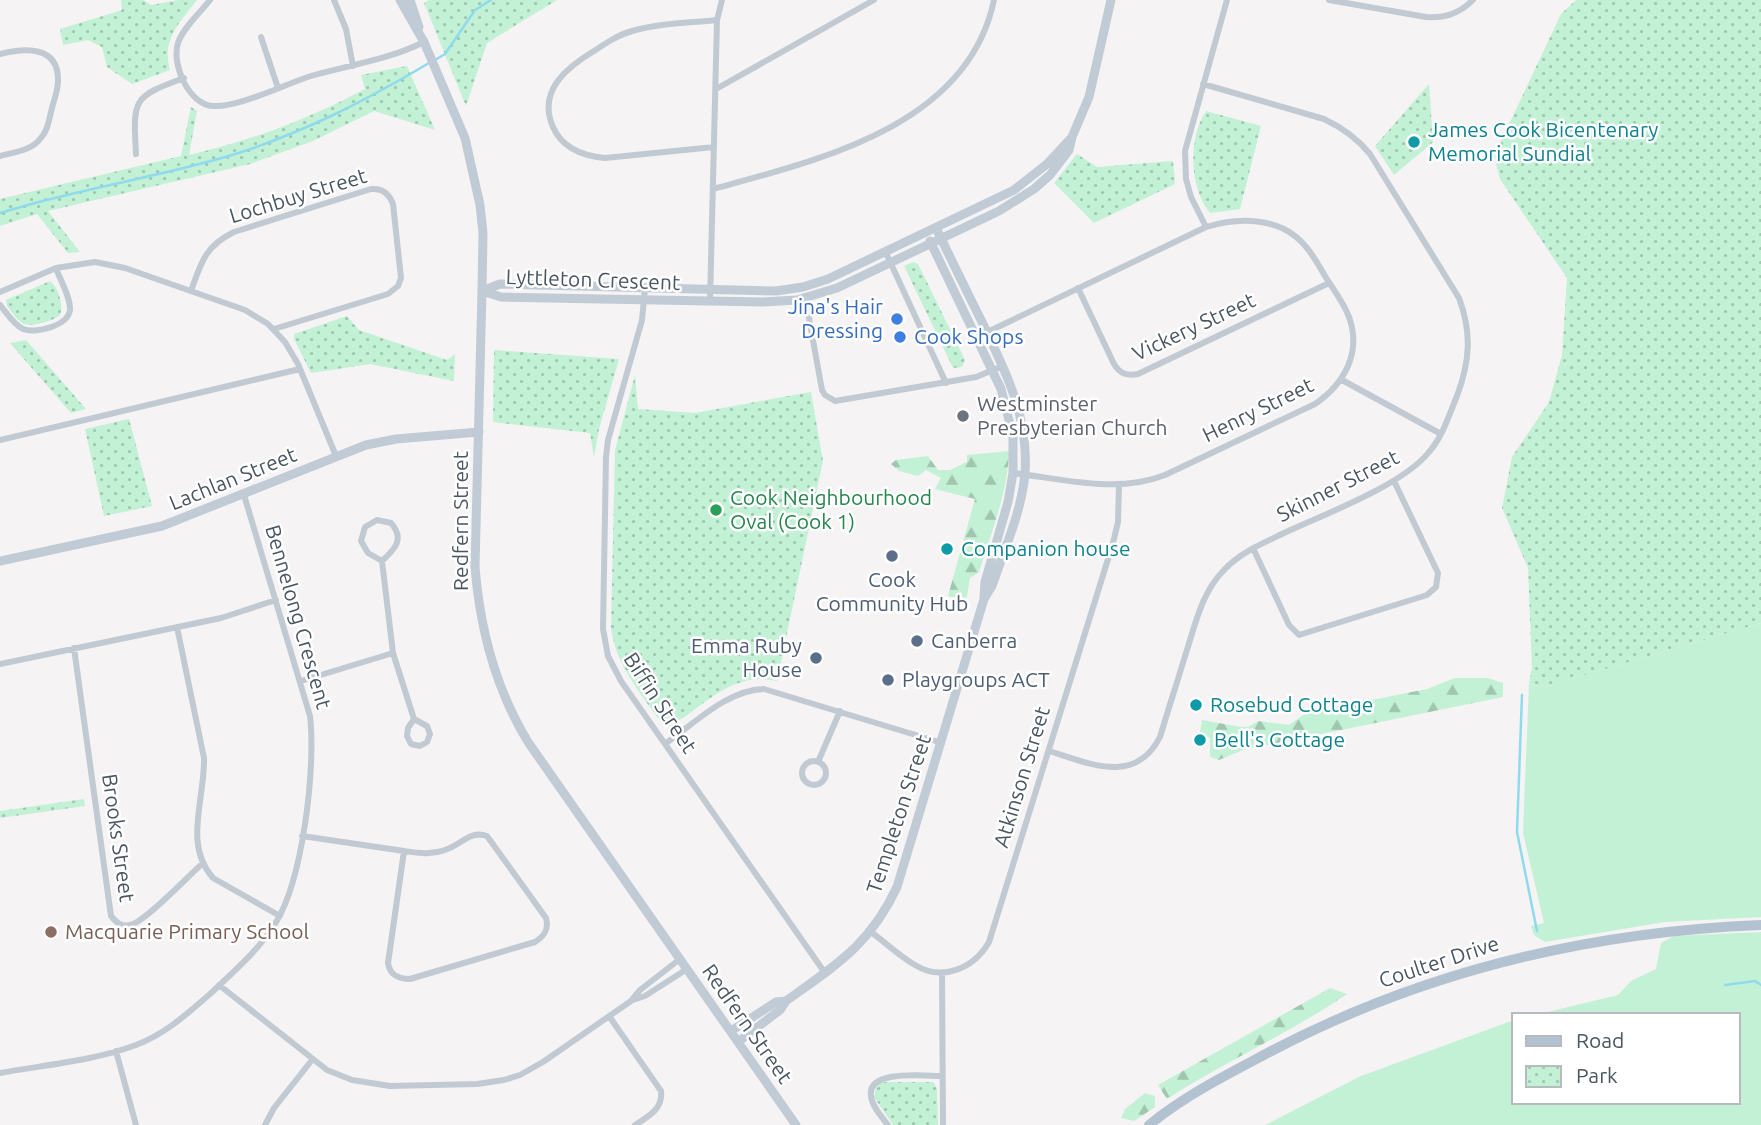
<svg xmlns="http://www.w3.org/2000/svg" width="1761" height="1125" font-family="Ubuntu,sans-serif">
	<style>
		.green { fill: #c3f1d5 }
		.forest { fill: url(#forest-firs) }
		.park { fill: url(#park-dots) }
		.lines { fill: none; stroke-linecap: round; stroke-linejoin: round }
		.stream { stroke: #90daee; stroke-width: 2.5 }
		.street { stroke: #c1cad2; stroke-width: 6 }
		.secondary { stroke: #c1cbd6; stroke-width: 9 }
		.primary { stroke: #b3c2d1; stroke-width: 10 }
		.culture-dot { fill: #0f9aa8; stroke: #fff; stroke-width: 2.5 }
		.shop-dot { fill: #3f7fe0; stroke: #fff; stroke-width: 2.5 }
		.worship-dot { fill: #6b7280; stroke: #fff; stroke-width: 2.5 }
		.leisure-dot { fill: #2e9e5b; stroke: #fff; stroke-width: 2.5 }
		.service-dot { fill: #5c6f8a; stroke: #fff; stroke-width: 2.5 }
		.education-dot { fill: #8d6e63; stroke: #fff; stroke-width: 2.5 }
		.labels { text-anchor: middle; stroke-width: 5; stroke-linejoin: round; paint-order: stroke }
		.culture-label { font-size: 21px; fill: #0d838f; stroke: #fff; text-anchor: start }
		.street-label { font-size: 21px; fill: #4a5661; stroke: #fff }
		.shop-label { font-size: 21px; fill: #366cbe; stroke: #fff; text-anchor: end }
		.worship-label { font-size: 21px; fill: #5b616d; stroke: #fff; text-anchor: start }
		.leisure-label { font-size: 21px; fill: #27864d; stroke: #fff; text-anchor: start }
		.service-label { font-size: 21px; fill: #4e5e75; stroke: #fff; text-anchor: start }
		.education-label { font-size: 21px; fill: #785e54; stroke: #fff; text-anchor: start }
	</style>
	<defs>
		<pattern id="forest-firs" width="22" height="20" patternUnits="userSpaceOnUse" patternTransform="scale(1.75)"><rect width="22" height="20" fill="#c3f1d5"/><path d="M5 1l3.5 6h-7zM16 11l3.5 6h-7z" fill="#a0c6b0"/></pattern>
		<pattern id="park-dots" width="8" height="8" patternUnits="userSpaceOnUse" patternTransform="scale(1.75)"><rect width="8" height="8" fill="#c3f1d5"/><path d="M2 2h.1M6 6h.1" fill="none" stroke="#a0c6b0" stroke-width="1.8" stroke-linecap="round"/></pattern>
	</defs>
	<rect width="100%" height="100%" fill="#f5f3f3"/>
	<path class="green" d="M1761,623V917L1665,922L1545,942L1534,935L1531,926L1544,923L1523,833L1529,684L1544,687Z
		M1761,932V1125H1265L1361,1076L1514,1020V1102H1738V1015H1535L1618,995L1631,981L1656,969L1661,943L1674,936Z"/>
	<path class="forest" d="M1009,451C1008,492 991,533 979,572L970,578L966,602L948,596L975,499L935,489L941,478L926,470L918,476L899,471L891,464L896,460L928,456L938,470H950L967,462V455Z
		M1455,678H1488L1503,683V697L1243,750L1219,760L1210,757V738L1200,732L1202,720L1241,727H1248L1258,721L1289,725L1306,713L1427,689Z
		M1330,988L1347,994C1290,1033 1226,1061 1167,1099L1158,1085Z
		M1145,1093L1155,1096V1107L1134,1121L1121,1118L1125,1109Z"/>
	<path class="park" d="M121,0H143L151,5L179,0H197C180,22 161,40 170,70L132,84L107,67L102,47L88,40L63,45L60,29L122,10Z
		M429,0H557L487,43L466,106L424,3Z
		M1576,0H1761V623L1544,687L1529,684L1532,667L1528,568L1502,508L1512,457L1549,402L1562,355L1567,278L1500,179L1494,156L1561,14Z
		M407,66L435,130L374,111L313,141L250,164L48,211L80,252L68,253L37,214L0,226V199L181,156L191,107L197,111L189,155C250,141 309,119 365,89L361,75Z
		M1429,84L1433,142L1394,175L1375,146Z
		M1206,111L1261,126L1240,209L1210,213C1189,188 1188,138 1206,111Z
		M1077,154L1097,167L1173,161L1175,184L1094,223L1054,183Z
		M913,262L918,264L965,360L962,367L953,368L904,266Z
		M50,281C58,287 64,305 60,315C53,321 31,328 22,323C16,319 11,311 7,306L6,300Z
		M347,316L359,330L447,360L455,354L454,381L370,364L311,373L294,339V334Z
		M26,340L86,409L71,413L10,343Z
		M494,350L619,359L599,429L594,457L590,433L493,422Z
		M635,375L638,409L695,413L811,392L823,461L777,681C728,671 706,707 668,727L663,725C642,695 616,666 611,628L615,450Z
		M129,419L152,506L104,516L85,429Z
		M84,799L85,806L0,818V811Z
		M882,1082H933L937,1088L938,1125H893L874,1097L876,1088Z"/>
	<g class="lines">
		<path class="stream" d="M435,60L445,54L475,10L491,0
			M0,213C76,189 156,178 232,155C303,133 365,101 429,63
			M1522,695L1517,832L1537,931
			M1725,985L1755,981L1761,985"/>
		<path class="street" d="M210,0C200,13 183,28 178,43C171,64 189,105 213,106C238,108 285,84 311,76C349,65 388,60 424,42
			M334,0L346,29L353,66
			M1329,0L1426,17C1445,18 1459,14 1473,0
			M261,37L278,88
			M0,54C24,48 59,45 58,81C58,90 54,100 52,108C49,119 48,131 40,139C31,151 14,152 0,156
			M716,89L874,0
			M714,147L605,158C584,156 562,148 553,127C537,91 567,67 594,51C606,43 618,35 632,31C659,23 689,23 717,20
			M136,154C133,99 132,97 184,78
			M713,189C819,160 968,126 994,0
			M1206,227L1191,197L1186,179L1185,151L1227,0
			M886,253L946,383
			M645,288L642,320L608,440L606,457L603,629L608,656L621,681L825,973
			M1078,288L1114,364C1120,374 1127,376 1138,374L1329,283
			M191,291C201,263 205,246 234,232L371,189C382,188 389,193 393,204L401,278L398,286L388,294L274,329
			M0,292L56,268L95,262L125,268L245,310L268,324L285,342L298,364L336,456
			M805,296L822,390L825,395L835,401L976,377L1003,366
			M710,301L717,20L722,0
			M0,305C6,312 14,325 23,329C35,334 68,326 70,310C71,298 60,280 56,268
			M977,337L1206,227C1232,219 1258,217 1284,229C1304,239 1314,257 1325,276C1333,289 1344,303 1349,317C1362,353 1344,384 1315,404L1165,475C1117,494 1063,479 1013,473
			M1342,380L1441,434
			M0,440L300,369
			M377,520L391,523C405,539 395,549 382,561L368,553L361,541L365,527Z
			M1253,548L1289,625L1299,635L1427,595L1436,587L1438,573L1394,481
			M382,561L393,653L414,719L427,726L430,734L427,742L420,746L411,744L407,736L408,728L414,719
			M177,627L204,758C205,800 183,844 213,878L280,916
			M74,648L111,916C116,922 121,927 130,925C144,923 188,876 202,864
			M0,664L221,618L276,600
			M301,681L393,653
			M665,744C695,723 727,690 764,689L942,743
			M1049,751C1088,763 1135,786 1160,737C1168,710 1177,683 1185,656C1195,626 1201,593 1224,570C1240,553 1261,544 1282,534C1322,515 1402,486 1429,452C1443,436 1449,415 1457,396C1470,361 1472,333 1459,298L1370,154C1357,138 1343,128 1324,119L1203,84
			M802 773a12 12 0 1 1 24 0a12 12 0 1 1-24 0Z
			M818,762L840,711
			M302,836L404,851L388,963C390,975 398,979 410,979L535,942C545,936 549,929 546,918L487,836C470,830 461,845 445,850C431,855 418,853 404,851
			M871,932C886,943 899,956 915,965C943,982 974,968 989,942L1113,543L1118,522L1119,485
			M942,973L943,1125
			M219,985L327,1070L352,1080L390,1086L477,1084L504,1080L520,1075L543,1062L631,1001L640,990L680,959
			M633,1000L645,996L687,969
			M609,1016L661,1091C663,1109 649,1116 635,1125
			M116,1051L136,1125
			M0,1073C44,1065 93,1061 136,1045C165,1034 187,1014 210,994C233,972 258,951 275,924C303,880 316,767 310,716L244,495
			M265,1125L274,1108L312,1060
			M888,1125C882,1117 872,1107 871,1096C867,1069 925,1076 942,1076"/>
		<path class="secondary" d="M400,0L424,42L465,138L480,205L483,233L482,291L475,567C480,629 495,688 528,742L796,1125
			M410,0L419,27
			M930,241L1001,389L1013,436V473L1008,502L985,582L984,597
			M482,291L501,297L763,302L797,300L837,288L999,211L1034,189L1050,175L1069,150L1072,137L1089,97L1111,0
			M482,291L500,284L776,291L803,287L828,279L1014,190L1047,164L1072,137
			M0,561L162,526L366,445L396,439L479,432
			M731,1031L776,1002L786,1001
			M738,1042L780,1010L786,1001C836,965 870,945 897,887L984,599L992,586C1004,550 1022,511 1025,473C1029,416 1005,370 981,320C966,290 951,259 936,228"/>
		<path class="primary" d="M1149,1125C1183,1097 1224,1076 1262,1056C1417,973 1586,932 1761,925"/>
	</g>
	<g class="culture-dot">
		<circle cx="1414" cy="142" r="7"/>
		<circle cx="947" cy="549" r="7"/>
		<circle cx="1196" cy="705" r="7"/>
		<circle cx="1200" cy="740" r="7"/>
	</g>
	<g class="shop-dot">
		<circle cx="897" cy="319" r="7"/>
		<circle cx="900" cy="337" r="7"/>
	</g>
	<circle class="worship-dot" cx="963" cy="416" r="7"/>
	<circle class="leisure-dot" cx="716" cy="510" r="7"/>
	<g class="service-dot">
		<circle cx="892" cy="556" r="7"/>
		<circle cx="917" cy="641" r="7"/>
		<circle cx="816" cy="658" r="7"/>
		<circle cx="888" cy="680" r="7"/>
	</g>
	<circle class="education-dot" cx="51" cy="932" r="7"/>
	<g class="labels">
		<g class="culture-label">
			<text x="1428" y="137">James Cook Bicentenary<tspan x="1428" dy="24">Memorial Sundial</tspan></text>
			<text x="961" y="556">Companion house</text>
			<text x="1210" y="712">Rosebud Cottage</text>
			<text x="1214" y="747">Bell's Cottage</text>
		</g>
		<g class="street-label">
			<text transform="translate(298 196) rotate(-17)" y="7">Lochbuy Street</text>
			<text transform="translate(593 280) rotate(2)" y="7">Lyttleton Crescent</text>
			<text transform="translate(1194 327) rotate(-25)" y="7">Vickery Street</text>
			<text transform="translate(1258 410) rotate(-26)" y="7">Henry Street</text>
			<text transform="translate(233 479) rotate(-22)" y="7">Lachlan Street</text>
			<text transform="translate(1338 486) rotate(-27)" y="7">Skinner Street</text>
			<text transform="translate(461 521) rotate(-90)" y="7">Redfern Street</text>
			<text transform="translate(298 617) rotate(74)" y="7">Bennelong Crescent</text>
			<text transform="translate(660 703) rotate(57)" y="7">Biffin Street</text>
			<text transform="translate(1022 777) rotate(-73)" y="7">Atkinson Street</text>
			<text transform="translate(899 814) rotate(-72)" y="7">Templeton Street</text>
			<text transform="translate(118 838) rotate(82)" y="7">Brooks Street</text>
			<text transform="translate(1439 962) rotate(-18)" y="7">Coulter Drive</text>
			<text transform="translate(747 1024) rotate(55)" y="7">Redfern Street</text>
		</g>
		<g class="shop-label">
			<text x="883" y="314">Jina's Hair<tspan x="883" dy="24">Dressing</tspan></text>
			<text x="914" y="344" text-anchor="start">Cook Shops</text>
		</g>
		<g class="worship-label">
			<text x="977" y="411">Westminster<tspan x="977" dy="24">Presbyterian Church</tspan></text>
		</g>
		<g class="leisure-label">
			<text x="730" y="505">Cook Neighbourhood<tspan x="730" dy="24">Oval (Cook 1)</tspan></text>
		</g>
		<g class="service-label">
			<text x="892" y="587" text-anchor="middle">Cook<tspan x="892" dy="24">Community Hub</tspan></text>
			<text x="931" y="648">Canberra</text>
			<text x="802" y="653" text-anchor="end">Emma Ruby<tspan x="802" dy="24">House</tspan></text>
			<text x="902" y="687">Playgroups ACT</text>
		</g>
		<g class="education-label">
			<text x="65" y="939">Macquarie Primary School</text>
		</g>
	</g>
	<rect x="1512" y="1013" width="228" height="91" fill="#ffffff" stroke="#b7bbc0" stroke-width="2"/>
	<rect x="1526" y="1036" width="35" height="10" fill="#b3c2d1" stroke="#b7bbc0" stroke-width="2"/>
	<text x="1576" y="1048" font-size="21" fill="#4a5661">Road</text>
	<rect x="1526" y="1066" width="35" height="21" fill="url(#park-dots)" stroke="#b7bbc0" stroke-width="2"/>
	<text x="1576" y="1083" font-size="21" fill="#4a5661">Park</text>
</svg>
